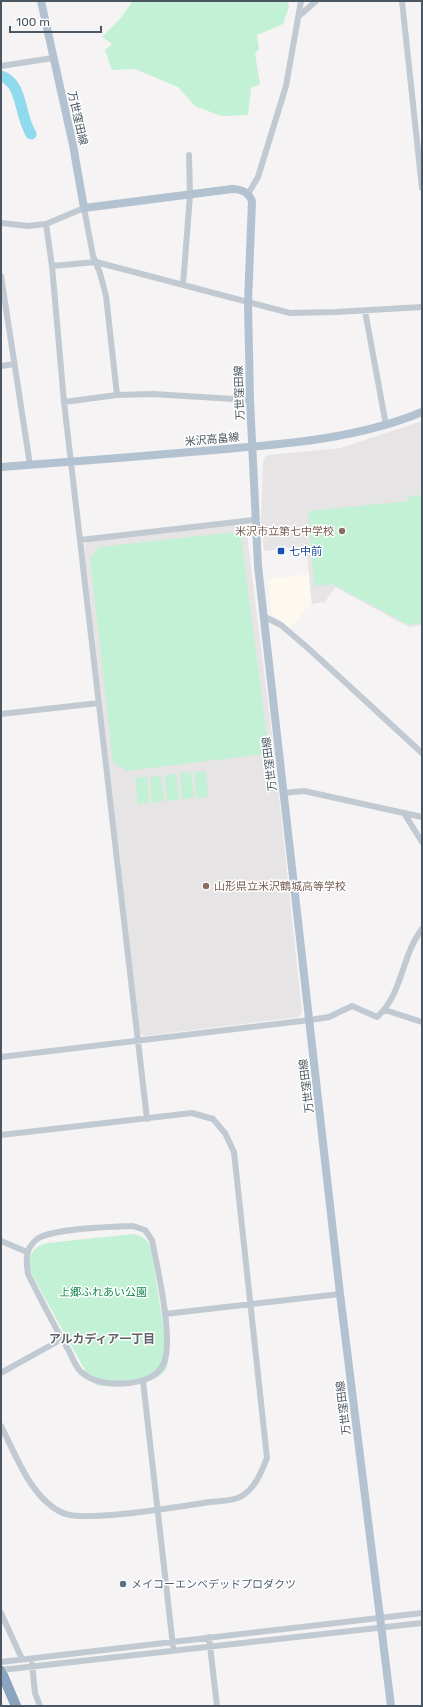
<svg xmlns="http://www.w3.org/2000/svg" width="423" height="1707" font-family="Rubik,'Noto Sans JP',sans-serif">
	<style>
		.commercial { fill: #fdf9ef }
		.education { fill: #e6e4e5 }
		.green { fill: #c3f1d5 }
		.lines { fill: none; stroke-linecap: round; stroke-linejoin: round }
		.river { stroke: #90daee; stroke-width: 11 }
		.highway-casing { stroke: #7690ad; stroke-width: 10 }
		.minor { stroke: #c1cad2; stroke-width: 6 }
		.major { stroke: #b3c2d1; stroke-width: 8 }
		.highway { stroke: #8ba5c1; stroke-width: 9 }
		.education-dot { fill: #8d6e63; stroke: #fff; stroke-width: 1.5 }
		.transit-dot { fill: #1a4fb4; stroke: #fff; stroke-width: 1.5 }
		.service-dot { fill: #5c6f8a; stroke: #fff; stroke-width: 1.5 }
		.labels { text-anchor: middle; stroke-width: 3; stroke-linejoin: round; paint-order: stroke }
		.street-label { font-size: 11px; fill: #4a5661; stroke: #fff }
		.education-label { font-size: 11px; fill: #785e54; stroke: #fff; text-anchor: end }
		.transit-label { font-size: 11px; fill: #164399; stroke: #fff; text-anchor: start }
		.park-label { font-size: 11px; fill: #17864f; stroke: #fff }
		.service-label { font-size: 11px; fill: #4e5e75; stroke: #fff; text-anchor: start }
		.neighbourhood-label { font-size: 12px; font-weight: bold; fill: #5f6368; stroke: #fff }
	</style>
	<rect width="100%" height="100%" fill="#f5f3f3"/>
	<path class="commercial" d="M309,574L311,604L290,628L272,614L268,579Z"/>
	<path class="education" d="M422,421V625L409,627L335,587L325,602L312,604L306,546L264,551L261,520L263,462L267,455L341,448Z
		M241,524L246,527L275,759L302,1013L298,1017L144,1036L140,1033L84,547L88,541Z"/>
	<path class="green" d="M133,1H287L289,7L283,24L257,35L259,49L255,54L260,84L251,88L248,115L221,116L195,106L178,87L135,69L112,70L105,50L112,44L102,37L120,19Z
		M422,495V623L409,625L332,584L317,586L314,583L308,511L409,501V496Z
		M236,532L241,536L268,746L264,754L127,771L113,762L90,558L99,547Z
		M206,771L208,797L197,798L194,772Z
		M191,772L194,798L182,799L180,773Z
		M176,774L179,800L167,801L165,775Z
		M161,776L164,801L152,803L150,777Z
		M147,777L149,803L138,804L135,778Z
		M133,1234C142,1236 148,1239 151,1248L168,1356C168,1361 168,1367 165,1371C153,1385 113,1388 96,1385L86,1372L31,1273C28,1257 30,1248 47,1243Z"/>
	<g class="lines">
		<path class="river" d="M1,76C23,83 19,115 31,134"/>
		<g class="highway-casing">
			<path id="highway" d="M1,1671L16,1706"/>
		</g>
		<path class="minor" d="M402,1L422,188
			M298,17L316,1
			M1,66L53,58
			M248,194L258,177L286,86L301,1
			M1,223L28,226L46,224L84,208L93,256L100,273L106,296L117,395
			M46,224L52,266L64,402L147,1119
			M52,266L96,262L290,313L336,312L422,307
			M1,276L30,465
			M183,285L190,195L189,155
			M365,311L386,425
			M1,366L15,364
			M64,402L117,395L153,394L250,400
			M80,540L254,520
			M263,616L281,625L309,649L422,753
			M1,714L99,703
			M283,793L304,791L422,817
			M404,813L422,842
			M385,1010L422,1022
			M1,1057L310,1020L329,1017L352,1006L377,1017C403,994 401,956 422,929
			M1,1135L192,1113L213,1119L225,1133L234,1152L267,1458C261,1473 255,1489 240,1497C233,1501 219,1501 210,1502C182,1506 85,1523 63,1513C31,1499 16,1455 1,1426
			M133,1226L145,1230L152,1240C157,1266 175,1343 163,1365C156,1378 143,1381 130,1383C113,1385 95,1384 81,1372C76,1367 72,1358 69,1351C54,1326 41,1300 28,1274C26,1261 25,1249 36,1240C50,1228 113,1227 133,1226Z
			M1,1241L27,1252
			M165,1314L340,1294
			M1,1373L62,1339
			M143,1381L173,1646
			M1,1613L22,1659
			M209,1637L217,1706
			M1,1662L422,1613
			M32,1664L35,1693L40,1706
			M1,1670L422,1623"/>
		<path class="major" d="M41,1L73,145L84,208L232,189C242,189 248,192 252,201L248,303L250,400L258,566L340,1294L391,1706
			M1,467C72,462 144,456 215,450C284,444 357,439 422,412"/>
		<use href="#highway" class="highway"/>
	</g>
	<g class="education-dot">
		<circle cx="342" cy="531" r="4"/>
		<circle cx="206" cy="886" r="4"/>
	</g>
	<rect class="transit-dot" x="277" y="547" width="8" height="8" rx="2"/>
	<circle class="service-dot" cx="123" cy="1584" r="4"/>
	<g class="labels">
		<g class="street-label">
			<text transform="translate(78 118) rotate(77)" y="4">万世窪田線</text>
			<text transform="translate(239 393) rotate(-92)" y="4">万世窪田線</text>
			<text transform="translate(212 439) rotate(-5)" y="4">米沢高畠線</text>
			<text transform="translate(269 764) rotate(-97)" y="4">万世窪田線</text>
			<text transform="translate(306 1086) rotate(-97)" y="4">万世窪田線</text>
			<text transform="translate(343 1408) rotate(-97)" y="4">万世窪田線</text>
		</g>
		<g class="education-label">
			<text x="334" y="535">米沢市立第七中学校</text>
			<text x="214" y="890" text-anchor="start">山形県立米沢鶴城高等学校</text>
		</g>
		<g class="transit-label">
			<text x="289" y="555">七中前</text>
		</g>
		<g class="park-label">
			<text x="103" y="1296">上郷ふれあい公園</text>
		</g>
		<g class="service-label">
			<text x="131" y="1588">メイコーエンベデッドプロダクツ</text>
		</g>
		<g class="neighbourhood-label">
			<text x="102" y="1343">アルカディア一丁目</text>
		</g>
	</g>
	<rect width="423" height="1707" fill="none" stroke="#4a5661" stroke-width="4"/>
	<path d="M10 26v6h91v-6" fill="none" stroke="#4a5661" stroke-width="2"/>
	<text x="16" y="26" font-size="12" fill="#4a5661" stroke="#ffffff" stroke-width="3" paint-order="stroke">100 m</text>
</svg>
